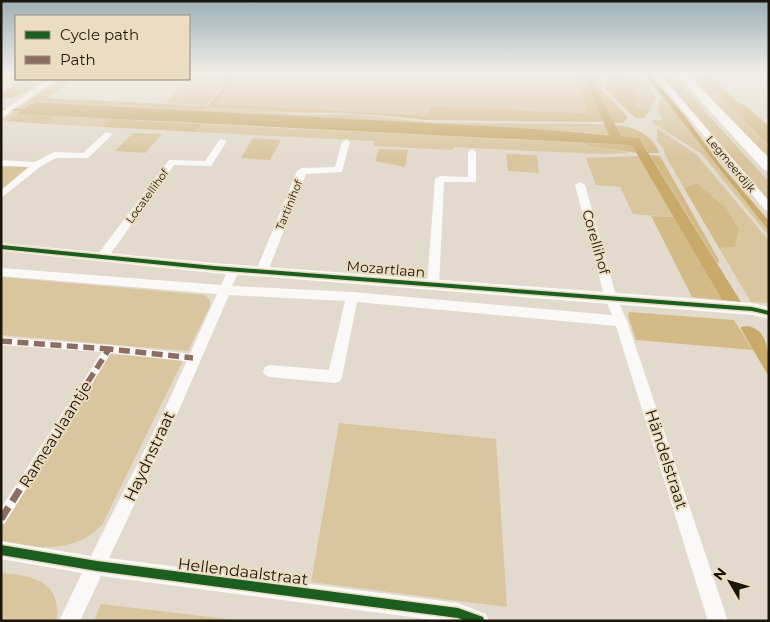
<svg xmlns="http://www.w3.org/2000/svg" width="770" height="622" font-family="Montserrat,sans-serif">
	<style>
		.green { fill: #d9c59e }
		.forest { fill: #d4ba86 }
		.water { fill: #c9aa6b }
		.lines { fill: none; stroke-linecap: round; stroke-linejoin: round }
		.stream { stroke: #c9aa6b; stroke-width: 2.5 }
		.pedestrian { fill: #fbf9f7; fill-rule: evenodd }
		.minor { fill: #fbf9f7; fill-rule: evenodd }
		.tertiary { fill: #fbf9f7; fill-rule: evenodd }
		.primary { fill: #fbf9f7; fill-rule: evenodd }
		.quiet-far1 { stroke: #8d6e63; stroke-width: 5.5; stroke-dasharray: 11 5.5; stroke-linecap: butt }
		.quiet { stroke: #8d6e63; stroke-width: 7; stroke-dasharray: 14 7; stroke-linecap: butt }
		.cycleway-casing { stroke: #ecddc2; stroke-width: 3 }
		.cycleway { fill: #1b5e20; fill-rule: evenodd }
		.labels { text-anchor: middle; stroke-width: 4; stroke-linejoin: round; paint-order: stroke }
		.far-street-label { font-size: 11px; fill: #1b160c; stroke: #ecddc2 }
		.street-label { font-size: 14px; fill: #1b160c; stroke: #ecddc2 }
		.near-street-label { font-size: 16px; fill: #1b160c; stroke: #ecddc2 }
	</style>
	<rect width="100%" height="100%" fill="#e2dacc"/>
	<path class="green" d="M237,73H580L599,120L269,112L299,115H362L434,123L605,124L609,134L34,102L7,121L2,120L28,101L203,109L211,107Z
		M622,73H637L656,97L649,111L635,107L639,94L634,87L621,76Z
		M642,73L646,75L769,231V236L702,154L653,123L652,120H663L657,110L661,97Z
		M659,73H670L769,182V202Z
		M686,73H699L769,146V158Z
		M191,77L228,78L207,105L165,103Z
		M56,116L111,119L103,127L46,124Z
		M201,124L584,143L590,146L631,153L599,154L453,147V150L374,146V141L196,132Z
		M657,128L696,154L769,241V303L751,302L719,248L735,247L739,229L727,209L697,183L684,188L665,155L663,147L657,141Z
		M133,133L162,134L145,153L115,151Z
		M253,138L281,140L270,160L241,158Z
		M379,149L408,150L405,167L375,161Z
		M506,154L537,155L539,173L508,171Z
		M639,156L674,217L633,214L620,187L596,185L586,158Z
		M1,164L27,166V168L1,191Z
		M1,277L205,295L210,300V306L188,351L1,335Z
		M108,354L183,360L102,525C97,529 92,534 87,537C62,552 28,547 1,543V524Z
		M339,423L496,439L507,607L311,582Z
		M1,573C22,575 51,577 56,602C57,610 59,614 55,621H1Z
		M101,604L243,621H94Z"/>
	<path class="forest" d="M189,73L238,75L214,104L428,116L430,107L433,106L589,114L571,73H583L604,122L427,120L343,112H289L264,109L208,107L203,109L28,101L61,79H73L48,98L208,106L229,79L189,75Z
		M589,73L601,74L602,90L628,117L623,123H614Z
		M607,73H622L621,76L631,81L639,94L635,107L649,111L644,118H635L608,92L605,88Z
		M699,73H707L738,103L745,105L769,126V146Z
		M25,79H46C34,87 17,101 1,98V94Z
		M17,114L56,116L46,124L7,121Z
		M111,119L201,124L196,132L103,127Z
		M615,125C633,126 654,135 659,153H649L639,138L621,136Z
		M584,143L629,145L633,147L637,153L590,146Z
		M650,155L660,156L719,260L718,264Z
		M697,183L727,209L739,229L735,247L719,248L684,188Z
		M651,216L674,217L722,300L692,297Z
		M629,312L734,320L753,350L636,340L628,316Z"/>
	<path class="water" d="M583,73H589L621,136L639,138L741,302L722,300L633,147L629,145L17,114L34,102L520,128L609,135Z
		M644,73H649L684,115L720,164L769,221V231Z
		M747,326C770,329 769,358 769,377L741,329V327Z"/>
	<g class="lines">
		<path class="stream" d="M1,109L22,110"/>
		<path class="pedestrian" d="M1,337L109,345L193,354L196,355L198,358L196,361L193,362L111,353L5,523L1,525V508L102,352L1,345Z"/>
		<path class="minor" d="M652,73H659L769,201V211L765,210Z
			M49,79H56L1,118V112Z
			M106,132L113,134L88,158H56L40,167L1,198V190L29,167L1,166V160L35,162L54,152L83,153Z
			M220,139L227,141L211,166L174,165L106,260H98L96,257L98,254L169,160L205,161Z
			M346,139L350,142L342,172L306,174L268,271L262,275L258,274L256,271L297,171L302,168L335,167L342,142Z
			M472,149L476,152V182H444L439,285L433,289L427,285L435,179L440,176L468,177V152Z
			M580,182L585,185L617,299L627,321L728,621H708L616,326L357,302L342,377L340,381L335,383L270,377L265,375L263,371L265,367L270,365L329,370L345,301L229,295L175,419L109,558L458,603L486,614L489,621H441L101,576L80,621H59L82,573L1,559V541L91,556L165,409L217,294L1,276V268L221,285L230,266L234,265L240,269L232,286L352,292L612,315L605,299L575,185Z"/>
		<path class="tertiary" d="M1,243L214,263L752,303L769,307V319L752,315L214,273L1,251Z"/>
		<path class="primary" d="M675,73H686L769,158V171L764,170Z"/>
		<path class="quiet-far1" d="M1,341L109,349
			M61,424L109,349L193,358"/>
		<path class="quiet" d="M1,519L62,423"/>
		<g class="cycleway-casing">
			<path id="cycleway" d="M1,245L214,266L752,307L769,311V315L752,311L214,270L1,249Z
				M1,545L97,561L458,608L483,617L484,621H465L458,618L97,571L1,555Z"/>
		</g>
		<use href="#cycleway" class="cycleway"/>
	</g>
	<linearGradient id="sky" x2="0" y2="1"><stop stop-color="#9bb0b6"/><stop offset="0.46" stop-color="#f2eee8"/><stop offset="1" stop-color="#f2eee8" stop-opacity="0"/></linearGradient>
	<rect width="770" height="160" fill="url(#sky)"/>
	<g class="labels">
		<g class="far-street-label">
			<text transform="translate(731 164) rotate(50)" y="4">Legmeerdijk</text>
			<text transform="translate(147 196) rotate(-54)" y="4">Locatellihof</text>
			<text transform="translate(289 205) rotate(-68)" y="4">Tartinihof</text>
		</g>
		<g class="street-label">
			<text transform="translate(596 242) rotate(74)" y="5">Corellihof</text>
			<text transform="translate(386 269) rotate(5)" y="5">Mozartlaan</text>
		</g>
		<g class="near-street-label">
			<text transform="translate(55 434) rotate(-58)" y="6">Rameaulaantje</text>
			<text transform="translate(149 456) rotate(-65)" y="6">Haydnstraat</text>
			<text transform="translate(667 459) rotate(72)" y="6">Händelstraat</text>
			<text transform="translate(243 571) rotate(7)" y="6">Hellendaalstraat</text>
		</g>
	</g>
	<rect width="770" height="622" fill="none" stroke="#1b160c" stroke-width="5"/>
	<rect x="15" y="15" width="175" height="65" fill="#ecddc2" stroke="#988d79"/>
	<rect x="25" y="31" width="25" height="8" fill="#1b5e20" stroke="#988d79"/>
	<text x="60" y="40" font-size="15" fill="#1b160c">Cycle path</text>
	<rect x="25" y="56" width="25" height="8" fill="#8d6e63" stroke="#988d79"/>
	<text x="60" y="65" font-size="15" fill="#1b160c">Path</text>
	<g transform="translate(730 582) rotate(308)" stroke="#ecddc2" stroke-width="4" paint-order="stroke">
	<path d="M0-4L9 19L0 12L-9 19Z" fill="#1b160c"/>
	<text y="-8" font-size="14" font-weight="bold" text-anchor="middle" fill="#1b160c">N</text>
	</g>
</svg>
